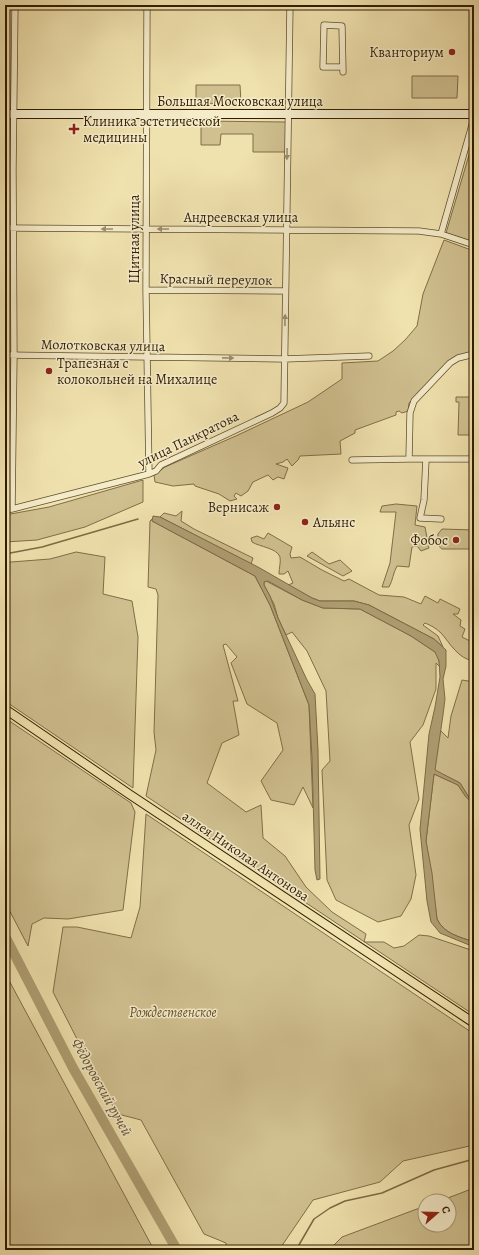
<svg xmlns="http://www.w3.org/2000/svg" width="479" height="1255" font-family="Alegreya,serif">
	<style>
		.green { fill: #d0c090; stroke: #806e48 }
		.water { fill: #af9f73; stroke: #7d6b45 }
		.lines { fill: none; stroke-linecap: round; stroke-linejoin: round }
		.stream { stroke: #7d6b45; stroke-width: 1.5 }
		.river { stroke: #af9f73; stroke-width: 10 }
		.minor-casing { stroke: #614e2c; stroke-width: 7 }
		.secondary-casing { stroke: #311c00; stroke-width: 10 }
		.primary-casing { stroke: #311c00; stroke-width: 10 }
		.minor { stroke: #f5ecca; stroke-width: 5.5 }
		.secondary { stroke: #f5ecca; stroke-width: 8 }
		.primary { stroke: #f0e2ae; stroke-width: 8 }
		.oneway { fill: #9d8e6f }
		.poi-dot { fill: #8f2418; stroke: #f5ecca; stroke-width: 1.5 }
		.labels { text-anchor: middle; stroke-width: 3; stroke-linejoin: round; paint-order: stroke }
		.poi-label { font-size: 14px; fill: #311c00; stroke: #f5ecca; text-anchor: end }
		.street-label { font-size: 14px; fill: #311c00; stroke: #f5ecca }
		.park-label { font-size: 14px; font-style: italic; fill: #614d2b; stroke: #f5ecca }
		.water-label { font-size: 15px; font-style: italic; fill: #63502e; stroke: #f5ecca }
	</style>
	<rect width="100%" height="100%" fill="#f0e2ae"/>
	<filter id="stains"><feTurbulence type="fractalNoise" baseFrequency=".005" numOctaves="4"/><feColorMatrix values="0 0 0 0 .2 0 0 0 0 .09 0 0 0 0 .02 0 0 0 .5 -.17"/></filter>
	<radialGradient id="worn" r=".72"><stop offset=".6" stop-color="#630" stop-opacity="0"/><stop offset="1" stop-color="#630" stop-opacity=".3"/></radialGradient>
	<path class="green" d="M412,76H458L457,98H412Z
		M196,85H240L241,103L196,104Z
		M201,121L286,122V152H253V134H221L220,145H201Z
		M474,138V242L446,233Z
		M444,240L474,251V330L469,353L455,357L409,403L408,411L402,413L399,411L396,412V415L355,430V433L340,441L341,454L300,456L298,460L292,466L287,459L283,462L276,464L288,468L284,479L278,477L273,480L268,475L253,482L248,491L241,496L236,493L234,496L237,499L230,501L219,494L195,486L194,484L173,486L155,482L154,475L165,467L238,435L308,402L342,379V363L378,361L393,351L405,340L417,326L423,294Z
		M456,397H474V435H458L459,402H456Z
		M143,480V502L85,527L37,540L5,542V515L49,507Z
		M396,504L417,506L415,525L425,527L429,548L421,551L417,546L412,547L409,567L397,566C393,573 393,580 389,587H382L390,563L396,512H380L382,506Z
		M182,511L181,521L194,529L253,558L251,564L160,517L164,513L176,516Z
		M152,519V521L255,576L270,605L309,705L313,808L303,787L294,805L271,800L261,781L283,750L277,723L247,704L231,663L237,657L226,644L223,645L238,701H233L239,735L222,743L207,783L246,812L261,805L263,838L285,856L306,887L332,912L366,934L364,942H384L394,948L404,946L419,935L429,936L474,951V1015L146,796L156,750L154,732L155,699L158,595L156,589L148,587L150,521Z
		M442,529L474,530V549H442C437,546 438,540 438,534Z
		M268,533L292,547L290,554L291,558L300,557L322,570L344,581L349,579L379,595L404,597L421,604L425,596L438,603L440,599L460,609L458,614H453L461,620L460,626L465,629L462,637L474,643V661C458,659 450,643 441,633C436,628 430,625 425,623L423,625L438,636L443,647L434,639L369,605L354,601H320L312,598L288,585L293,583L288,571L284,574H279C279,568 281,562 280,557C277,548 260,547 252,542L251,538L257,536L264,539Z
		M76,552L105,557L103,594L132,601L138,637L133,788L5,701V563L11,562L50,559Z
		M312,552L329,564L340,560L352,571L343,576L307,556Z
		M266,581L302,600L323,608L360,609L411,636L435,652L438,655L440,667L436,663V689L423,725L410,742L419,799L409,825L416,875L411,899L401,916L378,922L336,900L327,880L322,770L330,761L326,691L307,651L292,632L286,635L278,618L274,604L264,585V582Z
		M462,680L474,682V801L468,796L460,783L434,770L440,730L448,738L451,716Z
		M5,718L131,803L135,812L123,910L68,919L44,918L32,924L28,946L5,902Z
		M434,774L458,785L466,797L474,804V942C460,937 444,934 437,919L426,841Z
		M146,814L474,1034V1145L403,1161L380,1182L313,1200L279,1250H227L226,1243L204,1234L141,1120L118,1114L103,1090L53,992L63,927H77L131,938L140,907Z
		M5,973L154,1250H5Z
		M474,1188V1250H329L342,1237L425,1206V1225H449V1201H440Z"/>
	<path class="water" d="M153,516L160,517L258,567L312,598L320,601H354L369,605L434,639L446,650V666L443,679L445,699L443,715L435,770L460,783L468,796L474,801V804L466,797L458,785L434,774L426,841L432,873L437,919C444,934 460,937 474,942V947L440,933L431,922L427,901L420,829L429,734L435,707L440,677L439,661L435,652L411,636L360,609L323,608L302,600L268,581L264,582V585L270,596L278,618L307,680L315,694L318,750L320,879L317,880L315,870L312,758L309,705L270,605L255,576L152,521Z"/>
	<g class="lines">
		<path class="stream" d="M5,554L42,547L138,519
			M296,1250L314,1219L330,1208L345,1201L382,1193L434,1170L474,1159"/>
		<path class="river" d="M5,936L73,1068L177,1250"/>
		<g class="minor-casing">
			<path id="minor" d="M147,5L146,290L149,474
				M342,67H323L324,25L342,26L343,72
				M5,228L419,231L441,234L474,245
				M441,234L474,118
				M146,290L285,291
				M5,355L284,359L369,356
				M409,459L410,413L414,401L450,363L458,358L474,354
				M426,459L424,500L420,518L441,519
				M352,460L409,459H474
				M12,509L14,355L13,169L15,5
				M5,510L12,509L149,474L156,471L161,465L272,413L280,408L284,403L290,5"/>
		</g>
		<g class="secondary-casing">
			<path id="secondary" d="M5,114H474"/>
		</g>
		<g class="primary-casing">
			<path id="primary" d="M5,709L129,794L474,1023"/>
		</g>
		<use href="#minor" class="minor"/>
		<use href="#secondary" class="secondary"/>
		<use href="#primary" class="primary"/>
	</g>
	<defs><path id="oneway-solid" d="M-6-.8H1V-3.2L6.5 0L1 3.2V.8H-6Z"/></defs>
	<g class="oneway">
		<use href="#oneway-solid" transform="translate(287 154) rotate(91)"/>
		<use href="#oneway-solid" transform="translate(107 229) rotate(-180)"/>
		<use href="#oneway-solid" transform="translate(163 229) rotate(180)"/>
		<use href="#oneway-solid" transform="translate(285 320) rotate(-89)"/>
		<use href="#oneway-solid" transform="translate(228 358) rotate(1)"/>
	</g>
	<g class="poi-dot">
		<circle cx="452" cy="52" r="4"/>
		<path d="M72 123h4v4h4v4h-4v4h-4v-4h-4v-4h4z"/>
		<circle cx="49" cy="371" r="4"/>
		<circle cx="277" cy="507" r="4"/>
		<circle cx="305" cy="522" r="4"/>
		<circle cx="456" cy="540" r="4"/>
	</g>
	<g class="labels">
		<g class="poi-label">
			<text x="444" y="57">Кванториум</text>
			<text x="83" y="126" text-anchor="start">Клиника эстетической<tspan x="83" dy="16">медицины</tspan></text>
			<text x="57" y="368" text-anchor="start">Трапезная с<tspan x="57" dy="16">колокольней на Михалице</tspan></text>
			<text x="269" y="512">Вернисаж</text>
			<text x="313" y="527" text-anchor="start">Альянс</text>
			<text x="448" y="545">Фобос</text>
		</g>
		<g class="street-label">
			<text x="240" y="106">Большая Московская улица</text>
			<text x="241" y="222">Андреевская улица</text>
			<text transform="translate(134 239) rotate(-90)" y="5">Щитная улица</text>
			<text transform="translate(216 279) rotate(1)" y="5">Красный переулок</text>
			<text transform="translate(103 345) rotate(1)" y="5">Молотковская улица</text>
			<text transform="translate(188 439) rotate(-26)" y="5">улица Панкратова</text>
			<text transform="translate(246 856) rotate(34)" y="5">аллея Николая Антонова</text>
		</g>
		<g class="park-label">
			<text x="173" y="1017">Рождественское</text>
		</g>
		<g class="water-label">
			<text transform="translate(102 1087) rotate(61)" y="5">Фёдоровский ручей</text>
		</g>
	</g>
	<rect width="479" height="1255" fill="none" stroke="#f0e2ae" stroke-width="20"/>
	<rect x="6" y="6" width="467" height="1243" fill="none" stroke="#311c00" stroke-width="2"/>
	<rect x="10" y="10" width="459" height="1235" fill="none" stroke="#311c00"/>
	<g transform="translate(437 1213) rotate(70)"><circle r="19" fill="#f5ecca" stroke="#a79979"/>
	<path d="M0-3L7 15L0 10L-7 15Z" fill="#8f2418"/>
	<text y="-6" font-size="11" font-weight="bold" text-anchor="middle" fill="#311c00">С</text>
	</g>
	<rect width="100%" height="100%" filter="url(#stains)"/>
	<rect width="100%" height="100%" fill="url(#worn)"/>
</svg>
